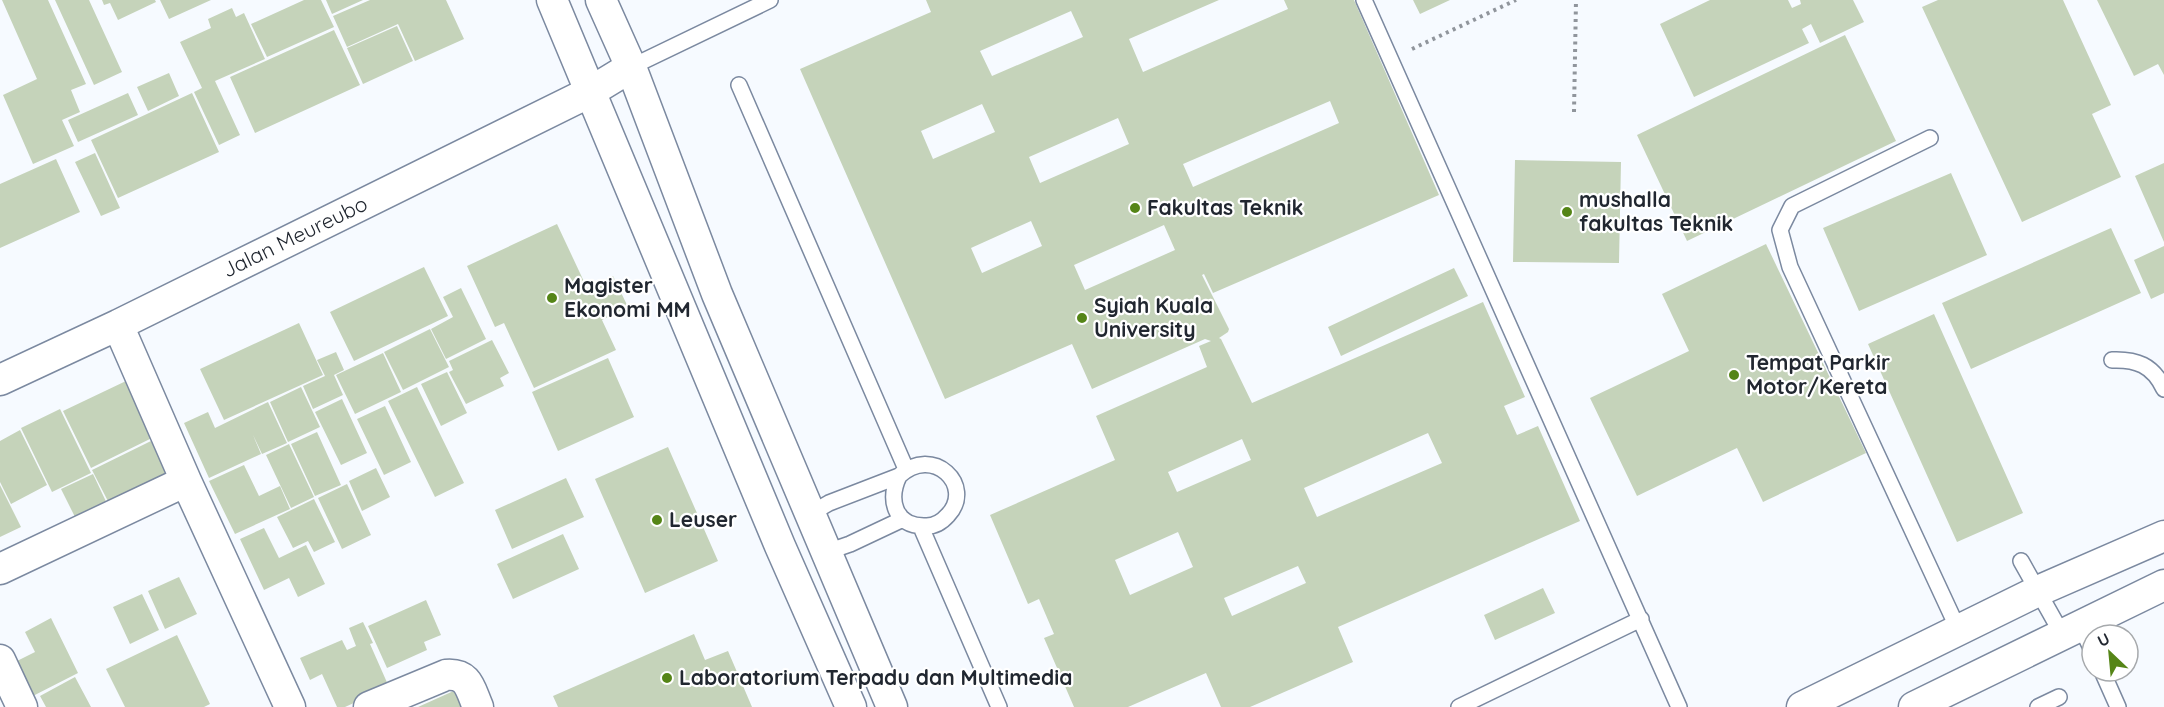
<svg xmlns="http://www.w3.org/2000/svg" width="2164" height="707" font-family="Quicksand,sans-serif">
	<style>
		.building { fill: #c5d3ba; fill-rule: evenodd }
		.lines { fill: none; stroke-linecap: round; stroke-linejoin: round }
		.service-casing { stroke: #7b89a0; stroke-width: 18 }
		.minor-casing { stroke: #7b89a0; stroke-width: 33 }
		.path { stroke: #90959c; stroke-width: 4; stroke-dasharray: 3 4.5; stroke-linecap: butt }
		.service { stroke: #fff; stroke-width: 15 }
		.minor { stroke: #fff; stroke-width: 30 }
		.poi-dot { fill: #558517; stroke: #fff; stroke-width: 2 }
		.labels { text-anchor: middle; stroke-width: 4.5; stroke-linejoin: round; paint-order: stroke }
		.poi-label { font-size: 21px; font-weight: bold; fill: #212730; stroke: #fff; text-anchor: start }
		.street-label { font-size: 21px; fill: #212730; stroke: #fff }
	</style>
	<rect width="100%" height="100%" fill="#f6faff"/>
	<path class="building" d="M2,0H48L86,84L71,90L80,112L62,120L74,146L33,164L3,95L37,79Z
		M55,0H89L122,72L94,85Z
		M102,0H155L156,2L118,20L110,3L104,5Z
		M160,0H211L169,19Z
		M304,0H321L334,27L267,57L251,24Z
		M326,0H363L332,14Z
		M370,0H446L464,39L415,61L398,24L347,47L333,16Z
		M926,0H1219L1129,39L1143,72L1288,9L1284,0H1354L1439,195L1213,293L1204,274L1202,275L1229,329L1228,332L1219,338L1221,339L1252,403L1483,302L1525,397L1504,406L1517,435L1538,426L1580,521L1338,627L1353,662L1250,707H1221L1206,673L1128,707H1074L1044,638L1054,634L1039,599L1028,604L990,515L1115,460L1096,416L1207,367L1199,346L1211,341L1205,339L1092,389L1072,344L945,399L800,69L931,12ZM1071,11L1083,37L992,76L980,51ZM1330,101L1339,123L1193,187L1183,164ZM982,104L995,132L933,159L921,131ZM1118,118L1129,144L1040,183L1029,157ZM1031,221L1042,246L982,273L971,248ZM1164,225L1175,250L1085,290L1074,265ZM1428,433L1442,463L1317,517L1304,488ZM1242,439L1251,460L1177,492L1168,472ZM1178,532L1193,567L1130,595L1115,560ZM1298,566L1306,583L1232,616L1224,598Z
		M1413,0H1450L1420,14Z
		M1710,0H1788L1792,8L1801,4L1800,0H1853L1864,22L1820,43L1811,24L1802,29L1809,43L1694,97L1660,24Z
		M1938,0H2063L2111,105L2092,114L2121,177L2022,222L1922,7Z
		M2097,0H2164V75L2158,64L2134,76Z
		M232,8L236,17L244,13L265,59L215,81L240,135L219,145L194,92L202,88L180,42L211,28L208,19Z
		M397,26L413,61L363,84L347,48Z
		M334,30L360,85L255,133L230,77Z
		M1845,35L1896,141L1687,241L1637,135Z
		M169,73L179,96L148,111L137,87Z
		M128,93L138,115L78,142L68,120Z
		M192,93L219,152L118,198L91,140Z
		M95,153L120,208L101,216L75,162Z
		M56,159L80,212L0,248V184Z
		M1515,160L1621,162L1619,263L1513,262Z
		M2164,163V242L2135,176Z
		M1951,173L1987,255L1859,311L1823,228Z
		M557,224L587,288L613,276L628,307L602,320L616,350L534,388L504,323L495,327L467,266Z
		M2111,228L2141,293L1971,369L1942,303Z
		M1766,244L1866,453L1763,502L1737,448L1637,496L1590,398L1689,351L1662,294Z
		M2164,246V293L2151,299L2134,260Z
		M424,267L448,316L354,361L330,312Z
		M1454,268L1468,296L1341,356L1328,327Z
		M461,288L486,339L446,359L431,329L453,317L443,297Z
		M1934,314L2023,513L1957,542L1868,344Z
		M299,323L323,375L224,420L200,369Z
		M430,329L449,367L403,390L384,352Z
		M492,340L509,373L500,378L504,386L466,404L449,372L453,370L449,361Z
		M336,352L344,370L334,375L343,395L313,409L303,386L325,376L317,360Z
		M383,353L401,392L355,414L336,375Z
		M608,358L634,417L558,451L532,392Z
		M447,372L467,413L441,426L421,384Z
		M126,381L154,437L91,468L63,411Z
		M301,387L320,427L288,442L270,402Z
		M417,387L464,483L435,497L388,401Z
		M342,399L367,453L341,465L315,412Z
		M268,402L287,443L262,454L253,435L261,454L209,478L184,423L208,412L215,428Z
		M385,406L411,462L384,475L357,419Z
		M60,409L91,473L52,492L21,428Z
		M20,430L47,485L11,504L0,482V441Z
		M317,432L341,485L315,496L291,444Z
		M151,441L172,482L113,511L92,470Z
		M289,444L314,497L291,508L266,455Z
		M668,447L718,561L645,593L595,479Z
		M244,465L259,496L280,486L290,509L235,534L209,481Z
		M376,468L390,497L362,511L349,481Z
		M93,474L111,512L80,527L61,489Z
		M566,478L584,517L512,549L495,510Z
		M347,484L371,535L342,549L318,498Z
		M0,485L21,527L0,537Z
		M314,499L335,542L314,552L308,541L293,548L277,517Z
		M264,528L279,558L306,545L325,584L298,597L289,578L264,590L240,539Z
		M563,534L579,569L513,599L497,564Z
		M179,577L197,614L165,629L148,591Z
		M1543,588L1555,613L1495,640L1484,615Z
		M142,594L159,630L130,644L113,607Z
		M426,600L441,635L424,642L427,650L387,668L368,626Z
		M51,618L78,673L27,699L11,664L35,652L25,632Z
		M363,622L373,643L370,644L389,687L345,707H337L322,674L310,680L300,658L342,640L347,650L356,646L349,628Z
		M694,634L705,660L728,651L752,707H558L553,696Z
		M177,635L210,704L204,707H125L106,669Z
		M75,677L91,707H46L40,696Z
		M458,689L466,707H418Z"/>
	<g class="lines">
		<g class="service-casing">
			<path id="service" d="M1364,0L1679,707
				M631,67L770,0
				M739,85L906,469
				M1930,138L1792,206L1780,230L1790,267L1959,631
				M2112,360C2136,359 2153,365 2164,389
				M810,514L829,503L899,476C933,444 975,486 948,515C941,523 934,527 924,526C894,526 888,499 899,476
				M921,527L999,707
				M827,552L850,544L903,519
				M2021,561L2062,634
				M2080,625L2092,650
				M2102,671L2118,707
				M1459,707L1641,619
				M2038,707L2059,697"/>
		</g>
		<g class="minor-casing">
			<path id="minor" d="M552,0L780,546L851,707
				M601,0L631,67L717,294L892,707
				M118,325L186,481L290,707
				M0,380L118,325L590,92L631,67
				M0,569L186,481
				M0,660L22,707
				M369,707L446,675C469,673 470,689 478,707
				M1802,707L2038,591L2164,536
				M1914,707L2164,585"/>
		</g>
		<path class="path" d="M1412,49L1516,0
			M1574,112L1576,0"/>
		<use href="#service" class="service"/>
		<use href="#minor" class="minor"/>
	</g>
	<g class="poi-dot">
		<circle cx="1135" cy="208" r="6"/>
		<circle cx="1567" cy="212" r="6"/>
		<circle cx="552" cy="298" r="6"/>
		<circle cx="1082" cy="318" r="6"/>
		<circle cx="1734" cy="375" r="6"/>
		<circle cx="657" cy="520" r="6"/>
		<circle cx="667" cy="678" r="6"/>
	</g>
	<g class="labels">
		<g class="poi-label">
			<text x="1579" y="207">mushalla<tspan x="1579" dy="24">fakultas Teknik</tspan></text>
			<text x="1147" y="215">Fakultas Teknik</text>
			<text x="564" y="293">Magister<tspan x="564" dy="24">Ekonomi MM</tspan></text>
			<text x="1094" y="313">Syiah Kuala<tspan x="1094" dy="24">University</tspan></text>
			<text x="1746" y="370">Tempat Parkir<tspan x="1746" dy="24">Motor/Kereta</tspan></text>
			<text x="669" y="527">Leuser</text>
			<text x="679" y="685">Laboratorium Terpadu dan Multimedia</text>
		</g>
		<g class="street-label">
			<text transform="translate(295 237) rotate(-26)" y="7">Jalan Meureubo</text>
		</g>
	</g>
	<g transform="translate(2110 653) rotate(334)"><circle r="28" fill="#ffffff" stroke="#a6a9ac" stroke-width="1.5"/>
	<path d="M0-4.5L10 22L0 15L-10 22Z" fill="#558517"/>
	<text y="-9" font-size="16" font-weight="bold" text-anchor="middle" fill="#212730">U</text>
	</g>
</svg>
